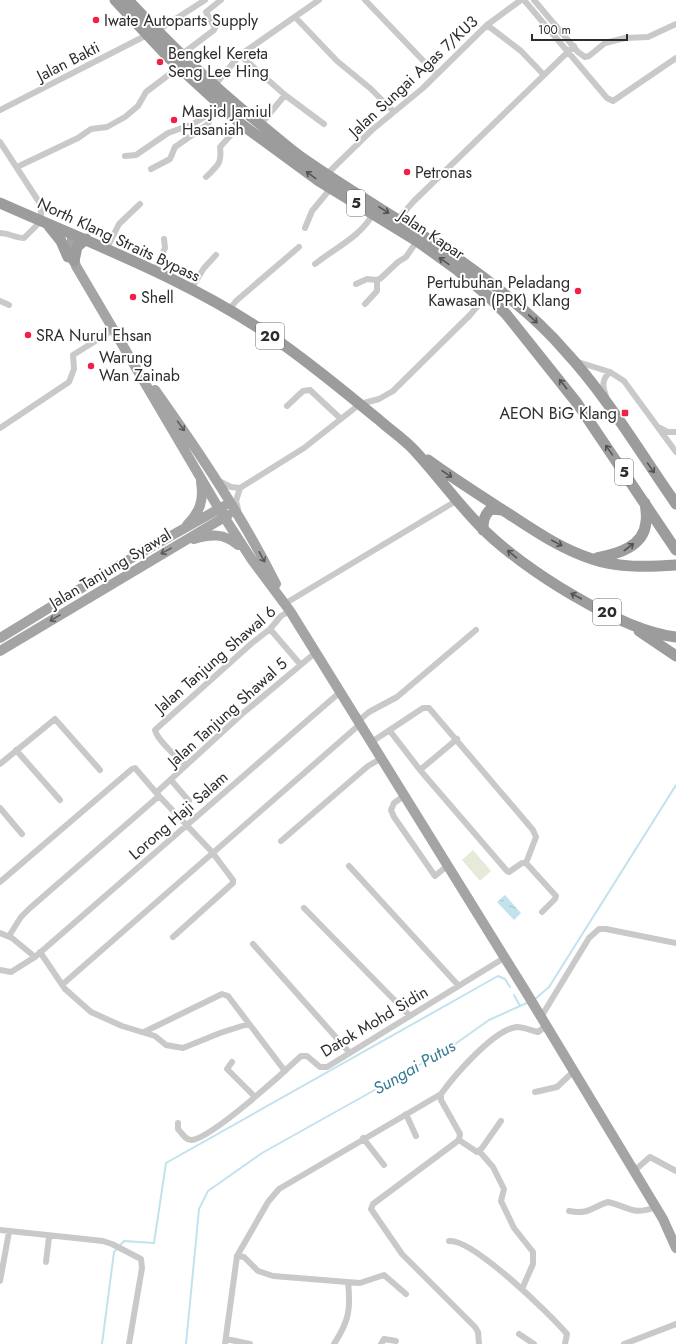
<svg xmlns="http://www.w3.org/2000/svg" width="676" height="1344" font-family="Jost,sans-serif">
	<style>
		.garden { fill: #e5ebd8 }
		.water { fill: url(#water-ripples) }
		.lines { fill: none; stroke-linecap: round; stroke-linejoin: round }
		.stream { stroke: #c2e2ed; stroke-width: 2 }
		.minor { stroke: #c9c9c9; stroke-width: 6 }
		.primary { stroke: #a4a4a4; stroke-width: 10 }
		.trunk { stroke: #9c9c9c; stroke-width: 11 }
		.oneway { stroke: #535353 }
		.oneway2 { stroke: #5c5c5c }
		.poi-dot { fill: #f21f49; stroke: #fff; stroke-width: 1.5 }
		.labels { text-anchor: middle; stroke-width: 4; stroke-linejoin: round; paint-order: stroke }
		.shield { fill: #fff; stroke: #6b6b6b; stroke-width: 1 }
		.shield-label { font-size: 15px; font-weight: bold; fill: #2c2c2c }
		.poi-label { font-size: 16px; fill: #2c2c2c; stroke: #fff; text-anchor: start }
		.street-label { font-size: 16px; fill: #2c2c2c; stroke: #fff }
		.water-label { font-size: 17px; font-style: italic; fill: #357a93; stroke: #fff }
	</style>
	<defs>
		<pattern id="water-ripples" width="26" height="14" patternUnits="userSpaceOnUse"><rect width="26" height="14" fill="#c2e2ed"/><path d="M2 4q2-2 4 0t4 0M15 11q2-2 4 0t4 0" fill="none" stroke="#a7c2cb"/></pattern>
	</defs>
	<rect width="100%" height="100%" fill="#fff"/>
	<path class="garden" d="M473,850L491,871L480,881L462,860Z"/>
	<path class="water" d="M505,895L521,913L514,920L497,902Z"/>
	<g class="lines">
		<path class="stream" d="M514,995L520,1006
			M535,999L549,987L676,785
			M102,1344L114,1252L124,1241L154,1243L166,1163L498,976L505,979L510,987
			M186,1344L199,1209L208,1191L262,1153L448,1049L489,1020L529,1002"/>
		<path class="minor" d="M365,0L436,74
			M524,0L607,98L613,101L676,58
			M534,0L578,52L585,57L589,56L605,43L625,38L648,37L676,24
			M295,17L337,61L371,89L394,112
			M487,25L521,51L543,74
			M157,31L205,0
			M181,55L214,30L215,28L206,12L221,0
			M240,55L285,95L324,124
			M214,86L240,55L319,0
			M0,110L147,35
			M261,124L285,95
			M0,142L41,205V221L24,238C15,238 9,233 0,233
			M125,156L136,155L168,133L193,124L211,113L218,105
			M17,167L78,138L91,129L107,127L125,117L138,106L146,92L179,67
			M151,169L170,159L175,147L208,124L211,118V113
			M327,174L372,130L423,88L487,25L521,0
			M206,177C218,165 222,164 220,147L241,124
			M398,219L414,201L574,46
			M305,228L312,211L331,188
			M107,248L119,224L140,204
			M315,264C335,248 360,237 373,214
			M155,270L165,248L164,239
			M356,284L367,279L377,280L381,278L398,262L406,257L417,241
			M191,289L204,268L216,255
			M0,301L9,305
			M365,304L377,291V280
			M229,310L236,301L299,247
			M578,362L610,372L624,381L676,452
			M606,396C602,386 602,379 610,372
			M287,406L303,391L310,390L341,419
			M0,428L69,382L74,369L73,355L113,330
			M660,428L668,432H676
			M217,480L231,487L240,488
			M240,488L304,448L360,404L379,399L393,391L470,315L487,295
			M238,509L236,501L240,488
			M286,603L456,501
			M270,629L300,664
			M357,722L369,712L397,697L476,630
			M390,731L420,770L507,871L509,872L522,863H526L556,896L555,899L542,912
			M370,743L423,708H429L533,830L536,837L526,863
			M16,750L60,800
			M0,764L55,719L100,770
			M185,765C177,757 157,740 155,730L252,643L270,629L281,616L290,611
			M420,770L457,739
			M171,780L189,801
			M157,792L242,714L315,653
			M404,796L394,803L391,810L394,817L435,876L447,866
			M0,808L22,834
			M281,841L368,766L380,759
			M349,866L458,985
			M0,882L132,769L135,768L159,796L212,852L233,880V883L173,937
			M304,908L409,1015
			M0,933L12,938L35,957
			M9,936L21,917L30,908L159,796
			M253,944L349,1052
			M40,952L65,989L91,1012L122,1026L155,1036L166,1045L183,1048L220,1033L248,1024
			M0,970L11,972L35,957L339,693
			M63,984L359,725
			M541,1017L589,938L599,929H606L676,943
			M144,1032L222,994L228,996L285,1071
			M232,1062L227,1069L255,1097
			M535,1092L557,1087L574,1071
			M441,1094V1100L460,1134L459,1140L373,1204L371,1209L402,1254L475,1327L478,1332L479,1344
			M406,1114L416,1136
			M178,1123V1129C181,1132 186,1141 192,1140C213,1137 283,1073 301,1056H307L320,1067H327L504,958
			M363,1138L384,1165
			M459,1140L477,1152L482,1148L501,1121
			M479,1151L493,1167L504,1189L501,1201L514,1228L533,1252V1264L522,1289
			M634,1171L650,1157L676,1171
			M569,1211C590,1215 591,1207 608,1202C630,1207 632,1216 656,1207
			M0,1230L103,1241L112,1244L141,1259L142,1268L129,1344
			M449,1241C472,1238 550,1314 567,1334L565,1344
			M237,1256L244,1257L258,1271L273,1276L360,1283L384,1275L406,1294
			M46,1262L49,1237
			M0,1281L9,1232
			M519,1334L534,1344
			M226,1339L250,1344
			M225,1344L237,1256L268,1202L279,1189L441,1094C454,1076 494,1029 517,1027C524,1027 532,1031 538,1032L546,1026
			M334,1344C349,1321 351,1309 348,1282
			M381,1344L384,1339L396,1341
			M624,1344L676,1324"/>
		<path class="primary" d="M72,234V253L76,266L219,509L252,560L290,611L526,992L663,1219L676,1248
			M155,390C199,452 242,516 276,584
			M187,525C200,512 204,500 201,482
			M194,539C211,534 224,533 238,545
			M0,638L114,568L224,506
			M0,651L228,515"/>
		<path class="trunk" d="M115,0L169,58L241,124L319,181L417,241L456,269L487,295L506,314L577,403L676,550
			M128,0C170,45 212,86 260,124C274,135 287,147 301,157C369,205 444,243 508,297C528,313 548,331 565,351C606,395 641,454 676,504
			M0,203C97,246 193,281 281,343C315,367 346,393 378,419C390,430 404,439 415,451C438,476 458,504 482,528C521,568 621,631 676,637
			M49,226L61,241L68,257
			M74,261L77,247L86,239
			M428,460C454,479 481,496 509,514C535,531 561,549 592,559C618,568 648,567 676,565
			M483,530C483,521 484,515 491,509L502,510
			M597,558C617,554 644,547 646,522C647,516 646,509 645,503
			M639,631L676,656"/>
	</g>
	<defs><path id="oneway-shaft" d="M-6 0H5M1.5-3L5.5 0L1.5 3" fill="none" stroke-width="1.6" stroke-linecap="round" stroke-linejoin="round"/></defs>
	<g class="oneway">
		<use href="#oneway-shaft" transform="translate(311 175) rotate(-144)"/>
		<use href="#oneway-shaft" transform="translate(384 210) rotate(31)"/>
		<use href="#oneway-shaft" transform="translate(444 261) rotate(-145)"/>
		<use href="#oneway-shaft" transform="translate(533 319) rotate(43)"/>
		<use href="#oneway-shaft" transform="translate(563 384) rotate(-128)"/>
		<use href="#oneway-shaft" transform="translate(609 450) rotate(-125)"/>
		<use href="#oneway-shaft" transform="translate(651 468) rotate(55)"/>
		<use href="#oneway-shaft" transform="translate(447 474) rotate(34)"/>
		<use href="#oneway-shaft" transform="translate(557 543) rotate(28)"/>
		<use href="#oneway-shaft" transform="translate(629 547) rotate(-37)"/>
		<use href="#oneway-shaft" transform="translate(512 554) rotate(-140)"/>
		<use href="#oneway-shaft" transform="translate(576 596) rotate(-152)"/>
	</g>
	<g class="oneway2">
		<use href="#oneway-shaft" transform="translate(181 426) rotate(54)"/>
		<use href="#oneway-shaft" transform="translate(166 551) rotate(151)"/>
		<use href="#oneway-shaft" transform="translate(262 557) rotate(61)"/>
		<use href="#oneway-shaft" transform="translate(55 618) rotate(149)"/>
	</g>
	<g class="poi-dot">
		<circle cx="96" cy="20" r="4"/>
		<circle cx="160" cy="62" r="4"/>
		<circle cx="174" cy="120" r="4"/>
		<circle cx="407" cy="172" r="4"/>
		<circle cx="578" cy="291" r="4"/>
		<circle cx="133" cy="297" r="4"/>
		<circle cx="28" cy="335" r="4"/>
		<circle cx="91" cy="366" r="4"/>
		<rect x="621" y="409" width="8" height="8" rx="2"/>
	</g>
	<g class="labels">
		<g class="shield">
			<rect x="347" y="190" width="18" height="26" rx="3"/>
			<rect x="256" y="323" width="28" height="26" rx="3"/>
			<rect x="615" y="459" width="18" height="26" rx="3"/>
			<rect x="593" y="599" width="28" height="26" rx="3"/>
		</g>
		<g class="shield-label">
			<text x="356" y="208">5</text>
			<text x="270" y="341">20</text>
			<text x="624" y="477">5</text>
			<text x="607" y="617">20</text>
		</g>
		<g class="poi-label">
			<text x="104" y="26">Iwate Autoparts Supply</text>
			<text x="168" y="59">Bengkel Kereta<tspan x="168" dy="18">Seng Lee Hing</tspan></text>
			<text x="182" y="117">Masjid Jamiul<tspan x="182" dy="18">Hasaniah</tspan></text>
			<text x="415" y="178">Petronas</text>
			<text x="570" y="288" text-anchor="end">Pertubuhan Peladang<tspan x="570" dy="18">Kawasan (PPK) Klang</tspan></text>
			<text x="141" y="303">Shell</text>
			<text x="36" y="341">SRA Nurul Ehsan</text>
			<text x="99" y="363">Warung<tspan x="99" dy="18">Wan Zainab</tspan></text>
			<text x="617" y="419" text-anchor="end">AEON BiG Klang</text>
		</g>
		<g class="street-label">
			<text transform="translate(68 61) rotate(-27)" y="6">Jalan Bakti</text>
			<text transform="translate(413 76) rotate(-43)" y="6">Jalan Sungai Agas 7/KU3</text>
			<text transform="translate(432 234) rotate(34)" y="6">Jalan Kapar</text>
			<text transform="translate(119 239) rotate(25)" y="6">North Klang Straits Bypass</text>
			<text transform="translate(110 568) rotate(-31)" y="6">Jalan Tanjung Syawal</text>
			<text transform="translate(215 659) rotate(-41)" y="6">Jalan Tanjung Shawal 6</text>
			<text transform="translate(227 712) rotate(-42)" y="6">Jalan Tanjung Shawal 5</text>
			<text transform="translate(178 815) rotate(-41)" y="6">Lorong Haji Salam</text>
			<text transform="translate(374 1021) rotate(-31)" y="6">Datok Mohd Sidin</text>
		</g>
		<g class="water-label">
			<text transform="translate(414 1067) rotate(-30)" y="6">Sungai Putus</text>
		</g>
	</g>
	<path d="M532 34v6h95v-6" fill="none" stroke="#2c2c2c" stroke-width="2"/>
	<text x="538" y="34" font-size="12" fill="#2c2c2c" stroke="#ffffff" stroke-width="3" paint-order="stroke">100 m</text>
</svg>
